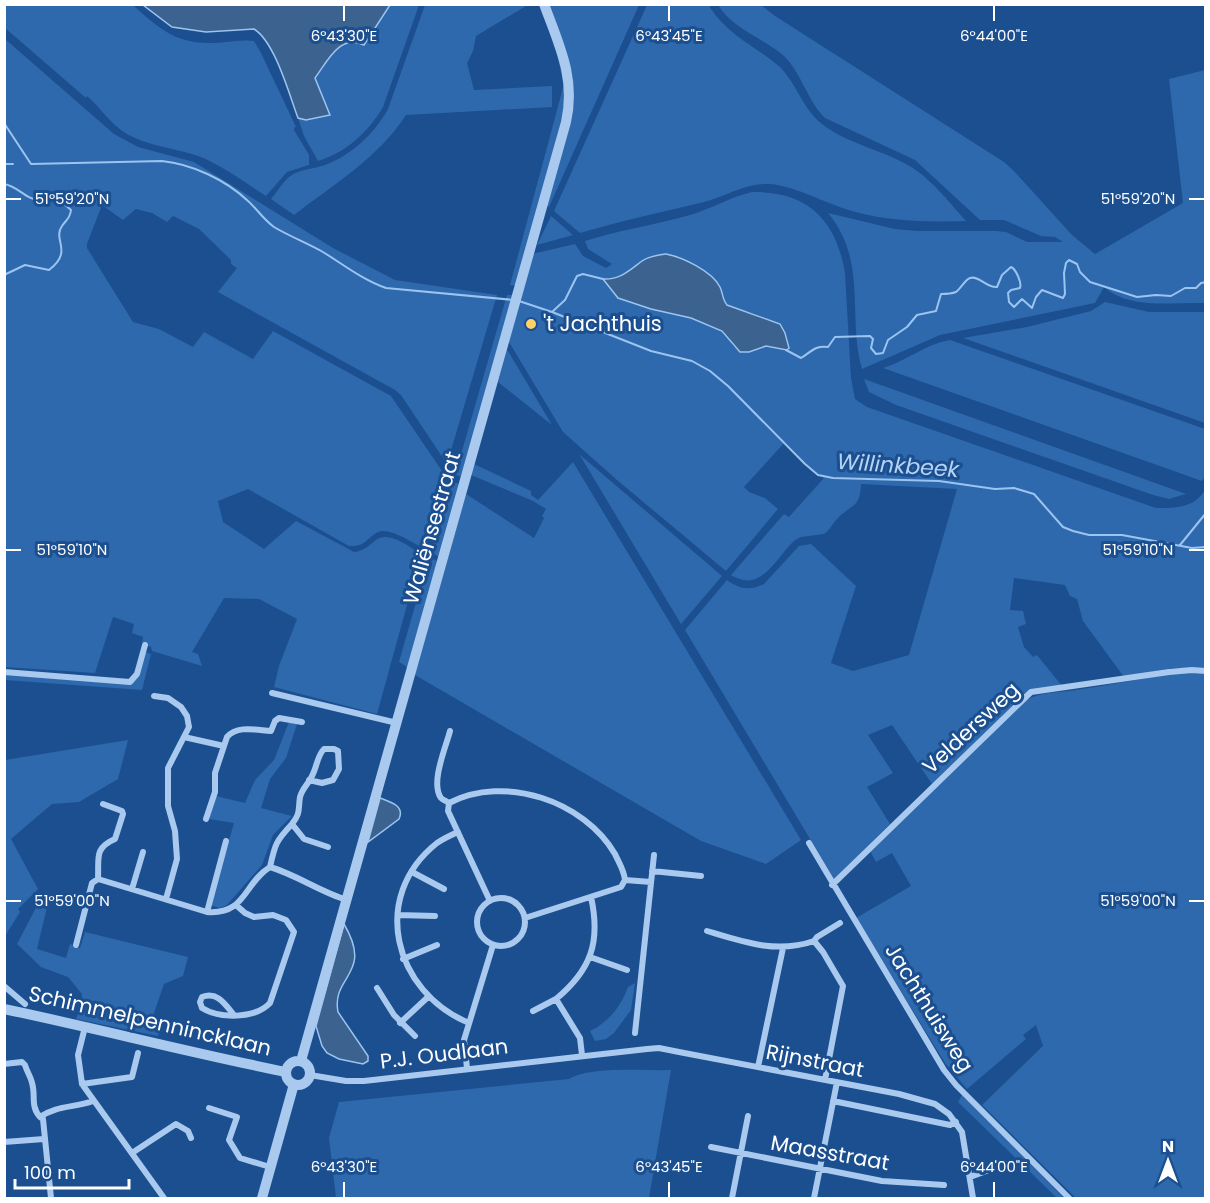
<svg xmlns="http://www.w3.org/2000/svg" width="1210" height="1203" font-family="Poppins,sans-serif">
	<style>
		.green { fill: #2e69ad; fill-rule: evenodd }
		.water { fill: #3c6290; stroke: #9cc4f0; stroke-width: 1.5 }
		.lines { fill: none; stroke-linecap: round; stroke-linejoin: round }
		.stream { stroke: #9cc4f0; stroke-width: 2 }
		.minor { stroke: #a9c9ee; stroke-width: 6 }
		.tertiary { stroke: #a9c9ee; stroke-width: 10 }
		.ticks { fill: none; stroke: #fff; stroke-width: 2 }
		.poi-dot { fill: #ffd166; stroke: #1b4f8f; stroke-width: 2 }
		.labels { text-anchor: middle; stroke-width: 6; stroke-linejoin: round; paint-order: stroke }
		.poi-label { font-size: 21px; fill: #fff; stroke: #1b4f8f; text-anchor: start }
		.street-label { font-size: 21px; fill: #fff; stroke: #1b4f8f }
		.water-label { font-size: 22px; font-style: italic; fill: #b5d3f5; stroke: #1b4f8f }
		.ticks-label { font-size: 15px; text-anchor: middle; fill: #fff; stroke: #1b4f8f; stroke-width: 6; stroke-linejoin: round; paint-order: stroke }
	</style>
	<rect width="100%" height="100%" fill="#1b4f8f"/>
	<path class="green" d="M708,4C726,35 756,46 781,68C797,85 803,109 822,124C846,143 879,149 906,164C930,177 948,201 966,221C929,222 889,222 852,211C827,204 795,186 770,184C745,183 727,196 704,202C662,212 621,221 580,233L554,211L647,5Z
		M4,5H133C157,27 176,44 211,43C226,43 240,39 254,41L261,53L296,127L294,128V130L309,155V165L287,172L266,196C244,182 222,165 198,156C175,148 148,146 127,134C110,124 101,108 87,96L86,98L5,28Z
		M390,5H419L383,107C369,131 346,153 318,161L304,136L298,118L306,120L330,115L315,78C327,62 340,34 364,44Z
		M425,5H526V6L476,36L473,51L467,63L474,90L552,86V107L406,115C379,157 333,185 294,215L271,199C277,192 282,183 289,177C299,169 314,169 325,165C353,154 374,134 388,109Z
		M547,5H639L549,207L546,205L570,116Z
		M718,5H761L775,16L1004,162L1014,171L1072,235L1095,254L1183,203L1169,79L1205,70V303C1173,302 1130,310 1104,287L1095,303L940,335L862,369C847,316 868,261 828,213L895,229L917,231H996L1006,232L1027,242H1063L1055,237L1041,236L1004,220H980L915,160L825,118C807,100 802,74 784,56C763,38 733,29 718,5Z
		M5,39L114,134L138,147L194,162L333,248L395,280L497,295L447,464L401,395L395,390L218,292L237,268L231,264V260L199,229L173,216L167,222L152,213L136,209L123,220L102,205L87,244V248L133,322L159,329L193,347L204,332L253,359L273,331L391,396L444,474L423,548C413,543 389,527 378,532C365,539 366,547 349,546L248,489L218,501L223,522L264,549L296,521L354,552C364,551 368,546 376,540C388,530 410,547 421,554L377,714L274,687L279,666L297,619L259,599L224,598L192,652L198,654L202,666L152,651L151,647L142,644L143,637L132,633L134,624L113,617L95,673L5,667Z
		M564,84L565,106L517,286L510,285Z
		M752,192C807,191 836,219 845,273L851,378L855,399L867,407L1156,508C1176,508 1194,508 1205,490V668H1173L1124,677L1083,621L1077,599L1070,596L1065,585L1014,578L1010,610L1023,611L1026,624L1018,627L1024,647L1033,657L1037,655L1062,686L1038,689L1021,698L932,784L892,725L868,735L893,773L867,787L890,824L834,879L685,630L727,580C739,589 750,591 764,584L799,546L811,544L856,586L831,663L853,671L909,655L957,489L861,484C860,509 851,504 837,519C832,524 830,530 824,534L801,537L795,540C775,558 762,594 731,575L784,514L789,517L824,478L810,468L785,442L744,487L749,492L765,498L778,509L726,571L617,480L563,432L509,342L532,254L575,244L583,256L606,268L612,264L588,249L585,241C619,230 655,225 690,215C711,209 730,197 752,192ZM655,256H677L699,268L720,287L727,305C744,311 776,317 786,334C788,337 788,344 789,348L787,350C769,345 753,348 734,347L728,337L722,331L691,318L651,309L618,298L604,280C624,279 636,262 655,256Z
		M551,216L573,235L537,245Z
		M507,295H515L462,477L455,475Z
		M1105,302L1149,312H1205V423L963,338L1027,327L1091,311Z
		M950,340L1205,429V476L1202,481L883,368C906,361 926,344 950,340Z
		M507,350L508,351L552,425L498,382Z
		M864,379L1186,494L1169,499L1153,495L896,405L869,392Z
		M579,454L722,576L681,624L581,457Z
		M573,462L801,840L766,864L701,841L415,675L466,494L534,538L544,518L542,516L546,509L533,501L471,475L474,464L531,491V495L538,500Z
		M453,482L460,484L439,557L430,552Z
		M429,557L437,561L407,667L399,662Z
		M143,651L151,654L142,690L5,680L4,673L130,682Z
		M1178,673H1205V1198H1076L982,1105L1043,1046L1036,1025L1023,1035L1026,1039L967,1089L945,1063L856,918L911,886L892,853L876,862L870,851L1025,701C1041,691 1058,693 1076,690C1110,685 1144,678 1178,673Z
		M289,722L297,724L286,758L270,779L261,808L292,816L273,835L262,865L227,905L220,908L210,905L234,823L209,819L216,796L245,803L255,780L274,760Z
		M128,740L118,779L79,802L52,804L11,839L38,889L18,909L20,912L5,936V760Z
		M50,895L37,949L66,958L70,944L80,948L85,932L188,957L183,976L164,984L152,1019L162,1023L158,1036L76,1019L82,1003V994L68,977L41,967L17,944L40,900Z
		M635,983L631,1010L614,1033L606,1039L595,1041L590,1031C609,1022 621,1006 628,987Z
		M671,1070L649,1198H336L329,1138L339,1102L569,1079C591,1066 644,1071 671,1070Z
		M962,1095L1064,1198H1057L958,1102Z"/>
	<path class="water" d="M143,5H390L364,45C340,33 327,62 315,78L330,115L306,120L298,118C289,94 275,42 254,29L206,32L172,27Z
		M666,254C682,257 712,271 720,287C723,293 722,299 727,305L780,324L785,333L789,348L787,350L766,346L749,352H740L722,331L691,318L651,309L618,298L603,279C620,280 630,270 642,261C649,256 658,255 666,254Z
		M380,798C391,802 405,806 399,819L368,842Z
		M344,924C374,975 331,975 338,1012L368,1056V1061L363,1064L339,1059L327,1053L322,1046L316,1026Z"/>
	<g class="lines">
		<path class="stream" d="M4,123L31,164L162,161C192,164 226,180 248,201C257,209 264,220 274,227C289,236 307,243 323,252C344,265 363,280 386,288L514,300
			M4,164H13
			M4,184C18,186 26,200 40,200C47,200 51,194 58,193L63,203L71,210C70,219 66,220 62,226C52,240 74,251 49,270L25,265L4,275
			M519,301L552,312L565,300L577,276L583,274L603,279
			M552,312L651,351L692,361L710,371L728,386L805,464L818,475L833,478L939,481L995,489L1014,488L1034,494L1063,527L1073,531L1089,535H1122L1192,548L1206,547
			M786,350L801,358C811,352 815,345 828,347L835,337L870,336L873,339L871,348L876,354L883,353L888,340L907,327L917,315L936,311L941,294C947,294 951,294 956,292C961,288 965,280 970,278C979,275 986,288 997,287L1002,275L1011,267C1016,269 1022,283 1020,288L1011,290L1008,293L1009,302L1014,307L1022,299L1032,308L1036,297L1042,290L1063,298L1065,294L1064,273L1066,263L1069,260L1077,264L1080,272L1090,282L1137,297L1156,295L1171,296L1185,288H1196L1201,283L1206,282
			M1180,545L1206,513"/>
		<path class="minor" d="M4,672L130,682L137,674L145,645
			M272,693L397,723
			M154,696L168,698L181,707L187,716L189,727L168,768V806L175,831L177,859L166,899
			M184,737L224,746
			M449,803C446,801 443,800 441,798C430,783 446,747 450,731
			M206,819L215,792V773L227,737C237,725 256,730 271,731L275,721L279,718L302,722
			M292,824C301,813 298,809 300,797C302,789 309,783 312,776C317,767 317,756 324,749H334L338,751L339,769L333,780L322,783L309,780
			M458,832C451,835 443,839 437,843C369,897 394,992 469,1023
			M809,843L944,1070L956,1085L1069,1198
			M270,867C275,844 276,841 292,824L304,839L328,847
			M652,871L701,876
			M412,872L444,889
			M98,879C99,858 94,848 115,839L123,814L122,811L103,804
			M832,885L1031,692L1169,672L1192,670L1206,671
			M132,889L143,852
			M477 922a24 24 0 1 1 48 0a24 24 0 1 1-48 0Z
			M490,901L448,811L449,803C505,774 584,801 615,854C619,863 624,870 625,880L651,882
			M207,912L226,841
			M398,915L435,916
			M525,918L621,887L625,880
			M707,931C743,942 777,954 814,941L817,937L840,923
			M814,941L823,952L843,986L825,1080
			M76,945L92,883L98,879L207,912C246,915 243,884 270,867C297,875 320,892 347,900
			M590,957L627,970
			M403,959L437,945
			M4,986L25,1004
			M377,988L394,1015L415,1036
			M533,1011L556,999
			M234,1015C225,1004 217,991 202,997L200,1002L202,1008C220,1019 255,1019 270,1003L294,932L286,920L273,915L254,917L245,913L236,905
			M400,1023L428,997
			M85,1027L78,1055L82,1084L164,1198
			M635,1033L654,855
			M582,1055L580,1038L556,999C591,970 601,942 591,897
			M4,1064L22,1062L25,1065C27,1072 31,1077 32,1083C36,1095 30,1106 40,1117
			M758,1067L783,948
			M467,1068L464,1040L493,945
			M310,1075L346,1081H364L647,1049L659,1048L679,1052L899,1094L935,1104L949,1114L962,1132L973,1198
			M82,1084L132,1077L138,1053
			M833,1101L950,1125L956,1122
			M209,1108L237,1117L229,1140L240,1158L270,1167
			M4,1142L44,1139
			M711,1147L882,1181L944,1185
			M132,1153L176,1124L188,1131L191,1138
			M970,1177L1011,1162
			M51,1198L43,1119L40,1117C57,1105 74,1108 93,1101
			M732,1198L748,1116
			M814,1198L837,1082"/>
		<path class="tertiary" d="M4,1009C99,1029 192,1053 286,1072
			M301,1061L566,122C576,78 559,45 544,4
			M286 1073a12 12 0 1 1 24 0a12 12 0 1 1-24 0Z
			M262,1198L294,1084"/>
	</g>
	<path class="ticks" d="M344,6V21M669,6V21M994,6V21M6,199H21M1189,199H1204M6,550H21M1189,550H1204M6,901H21M1189,901H1204M344,1182V1197M669,1182V1197M994,1182V1197"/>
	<circle class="poi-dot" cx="531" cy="324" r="6"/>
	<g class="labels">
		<g class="poi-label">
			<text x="543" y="331">'t Jachthuis</text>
		</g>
		<g class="street-label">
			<text transform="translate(432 528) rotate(-74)" y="7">Waliënsestraat</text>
			<text transform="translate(971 728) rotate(-43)" y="7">Veldersweg</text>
			<text transform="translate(929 1008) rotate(58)" y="7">Jachthuisweg</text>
			<text transform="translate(150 1021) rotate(13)" y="7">Schimmelpennincklaan</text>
			<text transform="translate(444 1054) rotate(-7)" y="7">P.J. Oudlaan</text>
			<text transform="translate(815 1061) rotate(11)" y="7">Rijnstraat</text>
			<text transform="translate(830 1153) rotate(10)" y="7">Maasstraat</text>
		</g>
		<g class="water-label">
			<text transform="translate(898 465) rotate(4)" y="8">Willinkbeek</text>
		</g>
	</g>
	<g class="ticks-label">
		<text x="344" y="41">6°43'30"E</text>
		<text x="669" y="41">6°43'45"E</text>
		<text x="994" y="41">6°44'00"E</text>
		<text x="72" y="204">51°59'20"N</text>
		<text x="1138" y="204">51°59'20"N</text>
		<text x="72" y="555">51°59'10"N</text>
		<text x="1138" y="555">51°59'10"N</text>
		<text x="72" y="906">51°59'00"N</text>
		<text x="1138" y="906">51°59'00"N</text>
		<text x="344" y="1172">6°43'30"E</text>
		<text x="669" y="1172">6°43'45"E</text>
		<text x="994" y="1172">6°44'00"E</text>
	</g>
	<rect width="1210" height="1203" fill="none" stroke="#ffffff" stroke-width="12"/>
	<g transform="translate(1168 1161)" stroke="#1b4f8f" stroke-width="4.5" paint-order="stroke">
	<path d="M0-4.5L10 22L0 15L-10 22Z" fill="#ffffff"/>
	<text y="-9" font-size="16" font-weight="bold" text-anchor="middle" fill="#ffffff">N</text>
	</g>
	<path d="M15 1179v9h114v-9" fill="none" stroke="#ffffff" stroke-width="3"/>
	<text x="24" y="1179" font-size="18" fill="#ffffff" stroke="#1b4f8f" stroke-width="4.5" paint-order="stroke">100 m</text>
</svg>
